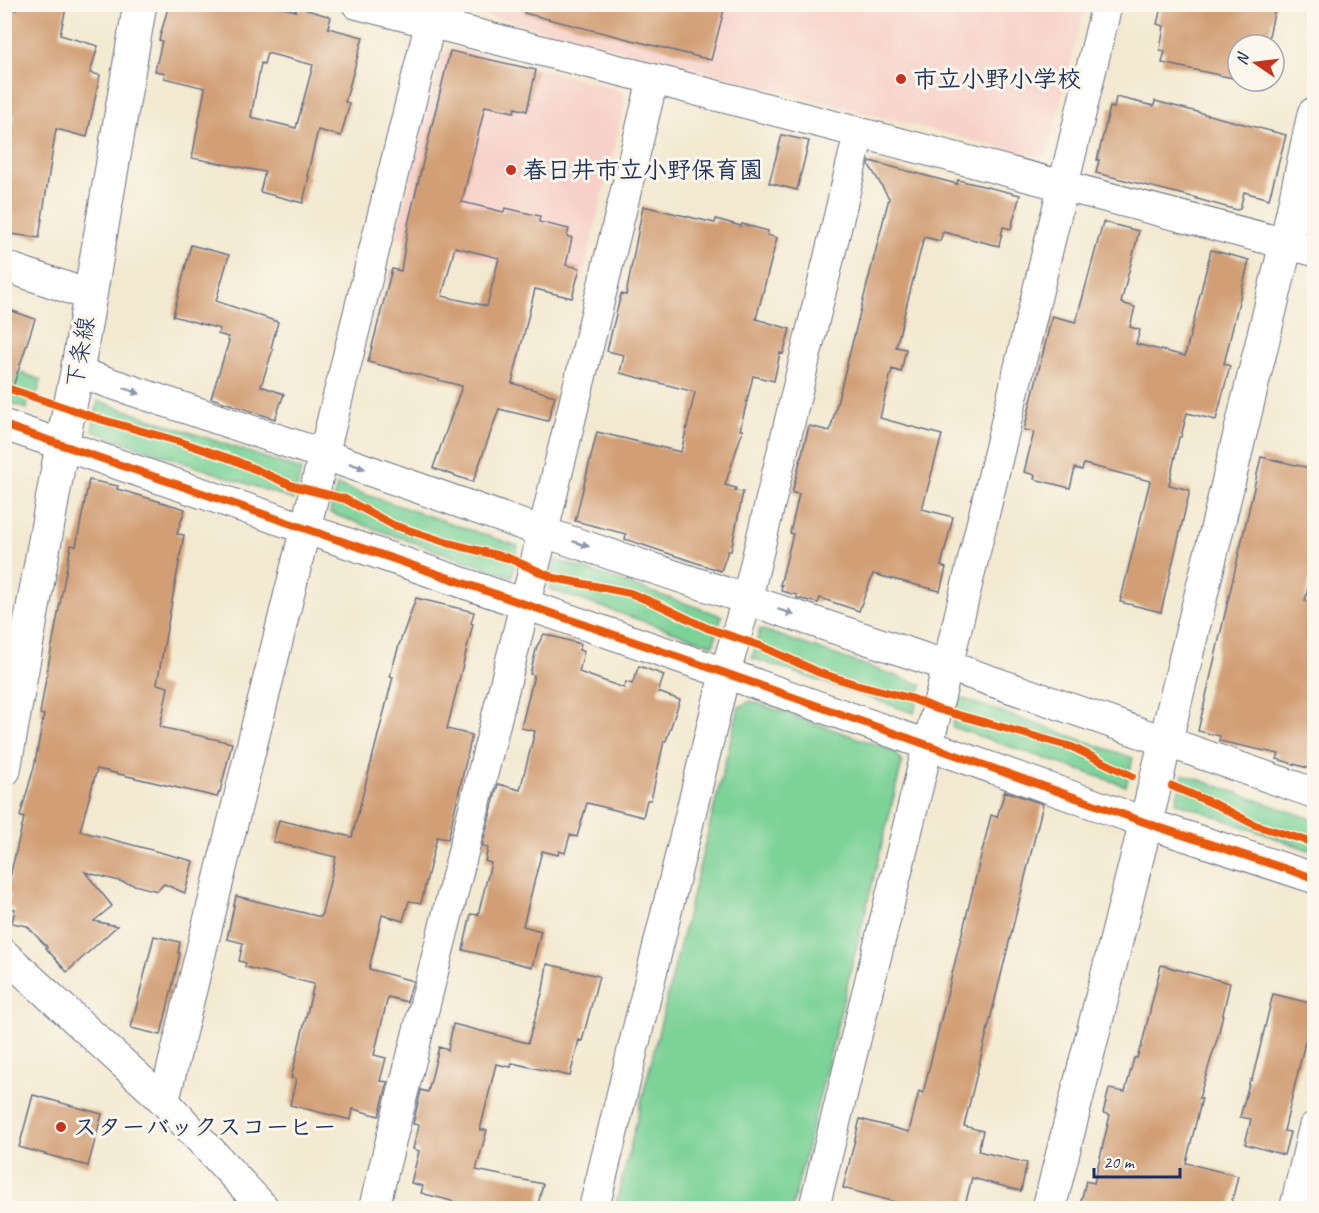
<svg xmlns="http://www.w3.org/2000/svg" width="1319" height="1213" font-family="Caveat,'Klee One',sans-serif">
	<style>
		.built { fill: #f7d1c9 }
		.green { fill: #7bd297; stroke: #4b807a; stroke-width: 1.5 }
		.building { fill: #d19e75; fill-rule: evenodd }
		.lines { fill: none; stroke-linecap: round; stroke-linejoin: round }
		.minor-casing { stroke: #677086; stroke-width: 32 }
		.tertiary-casing { stroke: #677086; stroke-width: 35 }
		.minor { stroke: #fff; stroke-width: 30 }
		.tertiary { stroke: #fff; stroke-width: 33 }
		.cycleway-casing { stroke: #fbf7ec; stroke-width: 11 }
		.cycleway { stroke: #e8590c; stroke-width: 8 }
		.oneway { fill: #8d97ae }
		.poi-dot { fill: #c8321e; stroke: #fbf7ec; stroke-width: 2 }
		.labels { text-anchor: middle; stroke-width: 6; stroke-linejoin: round; paint-order: stroke }
		.poi-label { font-size: 24px; font-weight: bold; fill: #1b2f5e; stroke: #fbf7ec; text-anchor: start }
		.street-label { font-size: 24px; fill: #1b2f5e; stroke: #fbf7ec }
	</style>
	<rect width="100%" height="100%" fill="#fbf7ec"/>
	<filter id="ink" filterUnits="userSpaceOnUse"><feTurbulence type="fractalNoise" baseFrequency=".0167" numOctaves="2"/><feDisplacementMap in="SourceGraphic" scale="12" xChannelSelector="R" yChannelSelector="G"/><feConvolveMatrix kernelMatrix="1 2 1 2 8 2 1 2 1" color-interpolation-filters="sRGB"/></filter>
	<filter id="wash" filterUnits="userSpaceOnUse"><feTurbulence type="fractalNoise" baseFrequency=".008" numOctaves="4" result="noise"/><feDisplacementMap in="SourceGraphic" scale="24" xChannelSelector="R" yChannelSelector="G"/><feGaussianBlur stdDeviation="1.35" result="paint"/><feColorMatrix in="noise" values="0 0 0 0 0 0 0 0 0 0 0 0 0 0 0 0 0 1.4 0 .05"/><feComposite in="paint" operator="in"/></filter>
	<g filter="url(#wash)">
		<rect width="100%" height="100%" fill="#f3e9d0"/>
		<path class="built" d="M446,5H1085L1048,153L1037,157Z
			M454,47L620,90L626,101L581,284L396,238L442,55Z"/>
		<path class="green" d="M5,367L41,380L38,392L28,399L27,409L5,401Z
			M98,401L301,470L294,500L92,431Z
			M337,485L518,546L512,577L330,513Z
			M555,559L722,616L713,645L549,589Z
			M760,629L922,685L914,713L752,658Z
			M958,697L1133,758L1126,786L952,727Z
			M751,701L895,751L902,763L792,1208H615L739,707Z
			M1183,774L1314,820V852L1176,802Z"/>
		<g id="blocks">
			<path class="building" d="M17,4H67L60,35L98,46L90,73L100,75L87,137L56,129L39,238L4,233V169L14,112L4,114V7L16,10Z
				M169,4H265L296,11L297,7L331,17L328,28L363,37L345,102L349,103V106L341,136L318,130L307,176H309L303,203L260,192L265,172L192,158L205,88L164,78L165,73L155,71L162,41L159,40ZM267,53L313,65L296,128L251,117L261,63L264,64Z
				M525,4H703L724,10L711,60L524,13Z
				M1162,4H1276L1267,45H1238V79L1162,63L1165,51L1160,50L1164,26L1157,24Z
				M450,51L536,70L527,111L515,108L514,112L485,106L462,202L504,212L505,208L540,216L539,222L569,229L567,236L572,238L566,265L580,268L572,298L535,289L512,383L555,396L548,421L499,409L473,482L433,468L462,386L368,362L392,269L401,271L409,220ZM455,247L499,258L487,306L442,296Z
				M1116,97L1154,106L1155,101L1286,135L1269,199L1244,192L1240,209L1237,210L1197,199V198L1096,173L1099,160H1097L1110,107L1114,108Z
				M782,135L809,141L797,190L769,183Z
				M870,161L957,184L958,180L1020,195L1011,229L1003,227L999,246L943,232L940,241L924,237L896,347L906,349L901,372L892,369L880,418L942,435L922,509L953,517L941,566L946,568L940,591L873,574L859,611L820,598L818,603L797,598V595L781,591L782,585H780L793,534L790,533L799,494L792,493L809,426L830,431L889,198L869,165Z
				M643,206L715,223L716,219L741,226L742,224L768,231L767,235L777,238L756,319L790,329L783,354L780,353L774,381L753,376L740,430H743L725,485L736,488L735,491L743,492L731,551H728L721,571L625,539L626,534L575,521L597,432L681,452L695,392L620,373L624,355L607,351L621,294L626,295Z
				M1103,222L1139,231L1121,303L1135,307L1130,327L1140,330L1136,344L1185,356L1211,250L1249,260L1224,364L1230,366L1216,420L1187,413L1181,437H1179L1169,485L1190,490L1161,612L1120,602L1150,481L1084,464L1082,470L1075,468L1070,488L1034,479L1035,475L1024,472L1034,432L1024,430L1052,316L1076,322Z
				M191,245L229,255L216,301L278,322L271,348L273,349L261,386L284,394L275,419L211,398L229,341L227,340L228,337L218,334L220,329L173,316Z
				M4,308L35,319L9,399L4,398Z
				M1261,457L1314,469V562L1305,601L1314,603V617L1311,632L1314,633V770L1277,759L1279,754L1219,741L1220,736L1198,731Z
				M89,480L118,486L117,489L185,509L177,534L184,535L157,684L168,687L160,727L232,743L220,792H219L217,797L97,769L80,831L193,861L185,893L164,884L157,891L85,872L112,906L94,921L117,926L67,972L46,948L47,947L27,926L12,923L15,909L7,907L11,894L6,893L24,818L20,816L34,767L44,715L40,714L47,672L71,545L76,546Z
				M416,598L474,612L471,623L473,624L447,729L472,735L448,839L437,837L421,903L409,901L403,921L382,915L369,969L413,981L407,1002L388,997L374,1055L386,1058L380,1081L388,1082L379,1116L353,1109L351,1120L290,1105L296,1079L291,1078L314,984L245,967L246,963L239,961L243,943L227,939L236,896L321,917L336,857L273,842L279,820L352,837L393,677L390,676L399,645Z
				M544,634L581,644L579,650L584,651L579,672L624,688L626,682L632,684L639,666L664,675L658,692L680,700L666,741H664L651,800H647L643,817L587,803L577,837L570,835L565,853L559,851L558,855L542,851L523,926L541,931L532,967L463,950L471,914L478,915L491,863L485,861L488,848L482,846L498,784L520,790L535,731L521,728L534,675L530,674L537,646Z
				M1005,791L1043,804L964,1126L983,1131L978,1151L1027,1163L1021,1191L972,1178L964,1209H921L843,1188L860,1119L909,1132L919,1091L923,1093L991,815L997,817Z
				M154,936L180,942L178,953H180L161,1035L131,1028Z
				M547,964L599,976L582,1041L579,1040L570,1076L512,1063L511,1067L496,1064L480,1130H487L476,1170L543,1184L537,1209H482L421,1193L423,1186L411,1183L419,1151L413,1149L419,1125L413,1124L421,1090L428,1092L439,1047L448,1050L453,1024L528,1043L543,990Z
				M1161,965L1230,983L1218,1036L1199,1098H1202L1186,1163L1238,1176L1230,1209H1079L1086,1181L1094,1183L1110,1115L1103,1113L1109,1089L1125,1092L1134,1058H1137L1140,1048H1141Z
				M1273,994L1314,1004L1284,1131L1290,1132L1284,1155L1245,1144L1251,1119L1240,1117L1250,1080H1252Z
				M33,1095L102,1114L88,1166L19,1147Z"/>
		</g>
	</g>
	<g filter="url(#ink)">
		<use href="#blocks" fill-opacity="0" stroke="#677086" stroke-width="1.5"/>
		<g class="lines">
			<g class="minor-casing">
				<path id="minor" d="M357,4L653,79L1314,251
					M4,266L89,295
					M77,372L325,455L543,532L948,666L1314,793
					M4,425L725,673L1161,828L1314,878
					M4,954L164,1101L264,1208
					M164,1101L430,24
					M374,1208L543,532L653,79
					M594,1208L725,673L747,599L859,133
					M814,1208L937,709L1107,4
					M1295,1208L1314,1127"/>
			</g>
			<g class="tertiary-casing">
				<path id="tertiary" d="M4,770L62,445L77,372L140,4
					M1049,1208L1146,822L1286,244L1314,114"/>
			</g>
			<use href="#minor" class="minor"/>
			<use href="#tertiary" class="tertiary"/>
			<g class="cycleway-casing">
				<path id="cycleway" d="M4,387L96,418L181,442L234,460L293,486L345,499L393,525L448,543L508,558L554,578L630,593L659,605L707,628L761,646L820,673L858,685L913,699L937,709L1072,747L1132,776
					M4,425L725,673L1161,828L1314,878
					M1172,786L1219,806L1255,825L1314,843"/>
			</g>
			<use href="#cycleway" class="cycleway"/>
		</g>
		<defs><path id="oneway-solid" d="M-6-.8H1V-3.2L6.5 0L1 3.2V.8H-6Z" transform="scale(1.5)"/></defs>
		<g class="oneway">
			<use href="#oneway-solid" transform="translate(132 391) rotate(19)"/>
			<use href="#oneway-solid" transform="translate(357 466) rotate(19)"/>
			<use href="#oneway-solid" transform="translate(581 544) rotate(18)"/>
			<use href="#oneway-solid" transform="translate(786 612) rotate(18)"/>
		</g>
	</g>
	<g class="poi-dot">
		<circle cx="901" cy="79" r="6"/>
		<circle cx="511" cy="170" r="6"/>
		<circle cx="61" cy="1127" r="6"/>
	</g>
	<g class="labels">
		<g class="poi-label">
			<text x="913" y="87">市立小野小学校</text>
			<text x="523" y="178">春日井市立小野保育園</text>
			<text x="73" y="1135">スターバックスコーヒー</text>
		</g>
		<g class="street-label">
			<text transform="translate(80 352) rotate(-80)" y="8">下条線</text>
		</g>
	</g>
	<rect width="1319" height="1213" fill="none" stroke="#fbf7ec" stroke-width="24"/>
	<g transform="translate(1256 63) rotate(284)"><circle r="28" fill="#fbf7ec" stroke="#a1a7b3" stroke-width="1.5"/>
	<path d="M0-4.5L10 22L0 15L-10 22Z" fill="#c8321e"/>
	<text y="-9" font-size="16" font-weight="bold" text-anchor="middle" fill="#1b2f5e">N</text>
	</g>
	<path d="M1094 1168v9h86v-9" fill="none" stroke="#1b2f5e" stroke-width="3"/>
	<text x="1103" y="1168" font-size="18" fill="#1b2f5e" stroke="#fbf7ec" stroke-width="4.5" paint-order="stroke">20 m</text>
</svg>
